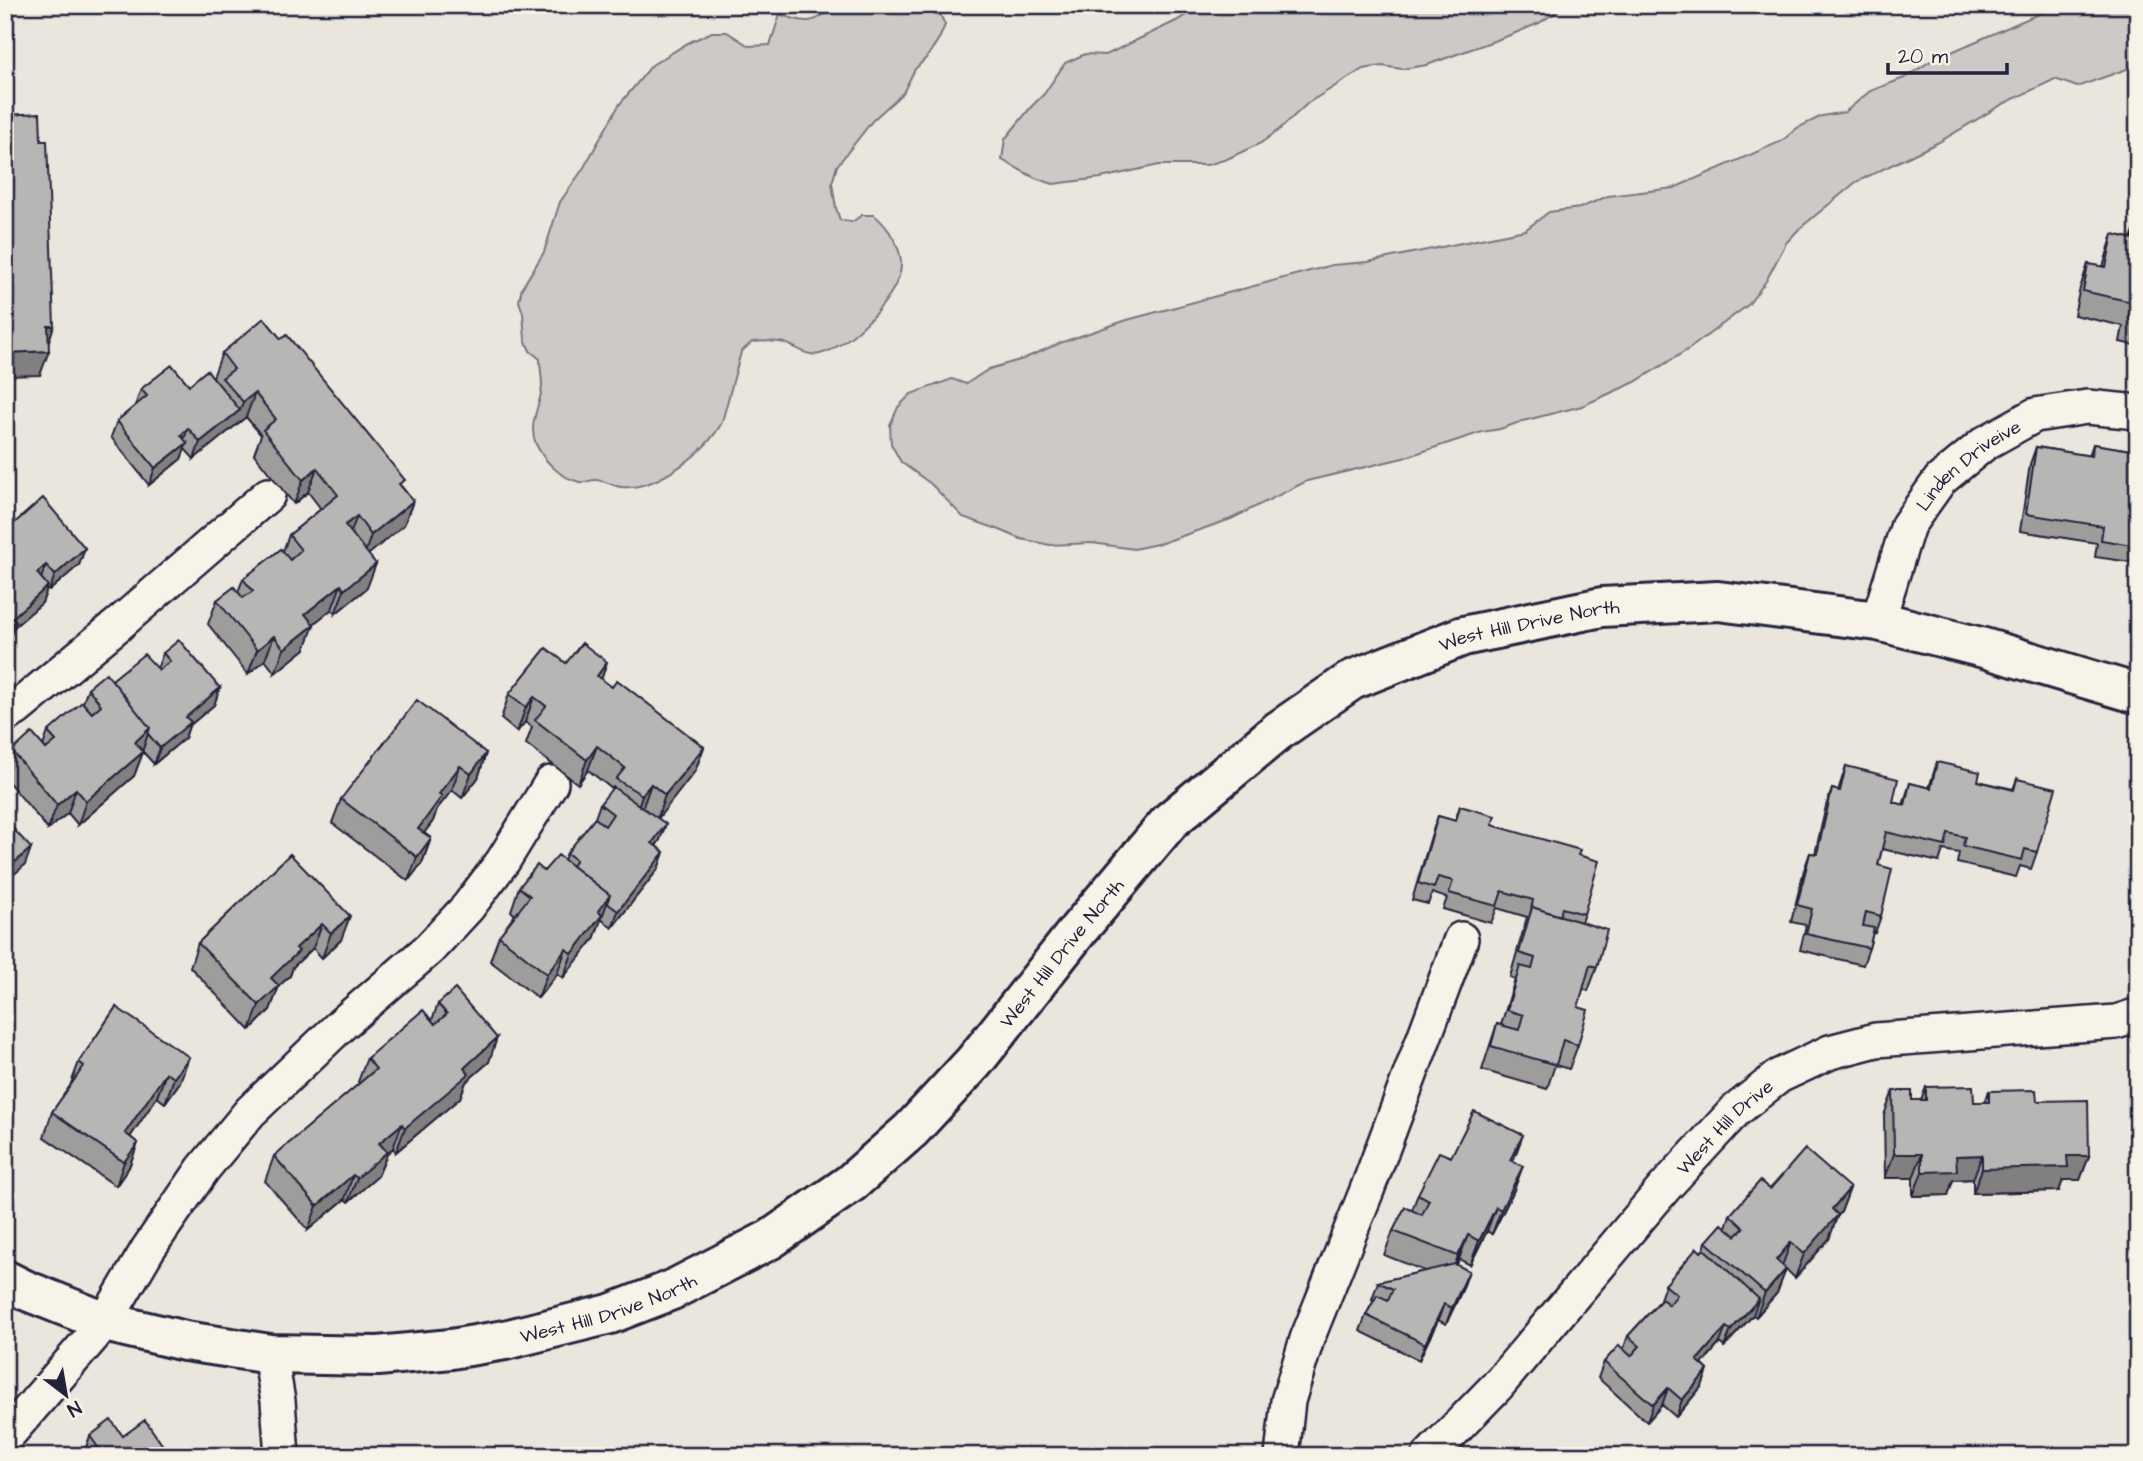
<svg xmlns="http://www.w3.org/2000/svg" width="2143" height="1461" font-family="'Architects Daughter',sans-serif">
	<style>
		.green { fill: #cdc9c6; stroke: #787680; stroke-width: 2 }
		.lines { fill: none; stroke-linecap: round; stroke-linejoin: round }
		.minor-casing { stroke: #22223b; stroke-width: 38 }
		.tertiary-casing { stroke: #22223b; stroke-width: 44 }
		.minor { stroke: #f7f3e8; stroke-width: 33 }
		.tertiary { stroke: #f7f3e8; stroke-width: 38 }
		.wall { fill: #9e9d9c; stroke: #22223b; stroke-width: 2 }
		.shaded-wall { fill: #817f7f; stroke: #22223b; stroke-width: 2 }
		.building { fill: #b8b6b5; stroke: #22223b; stroke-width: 2 }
		.labels { text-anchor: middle; stroke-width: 5; stroke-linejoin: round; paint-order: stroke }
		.street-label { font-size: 19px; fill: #22223b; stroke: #f7f3e8 }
	</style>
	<rect width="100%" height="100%" fill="#eae6de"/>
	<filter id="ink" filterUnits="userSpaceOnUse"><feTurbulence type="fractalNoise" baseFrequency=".0143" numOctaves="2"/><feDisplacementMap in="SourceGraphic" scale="14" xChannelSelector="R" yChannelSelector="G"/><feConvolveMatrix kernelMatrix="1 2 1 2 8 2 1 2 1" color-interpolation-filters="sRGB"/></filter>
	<g filter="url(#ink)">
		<path class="green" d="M837,5H936L945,25L940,37L927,57L915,69L903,93L873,120L837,166L832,183L836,208L840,220L852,222L862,215H874C888,226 902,248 901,266C900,295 848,348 820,354C806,357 797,347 784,343C774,340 763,341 752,342L741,352L722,422C708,451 656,491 621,487C613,486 604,480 595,480C590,480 585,483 580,482C560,478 544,461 536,444C527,424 541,405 542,386C542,377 540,368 540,359L530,351L525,339L523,313L519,301L522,288L544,252L560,202L583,169L619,105L652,65L688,43L712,32H727L749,46L770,45L780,14C807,25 814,24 837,5Z
			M1203,5H1567L1539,23L1513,34L1427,65L1402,69L1382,66L1363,69L1308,103L1280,129L1261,143L1227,159L1207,165H1159L1101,178L1053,184L1035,178L1002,160L1005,139L1031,107L1044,94L1065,63L1085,54L1106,55L1176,21Z
			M2059,5H2138V65L2077,87L2055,79L2003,104L1939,142L1856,182L1799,229L1786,243L1766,281L1748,305L1689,349L1635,382L1582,406L1523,421L1500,429L1482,432L1403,458L1307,481L1231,519L1162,543L1134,549L1092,543L1050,545L1021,539L1000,530L963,517L931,484L901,462L891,444L890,425L898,407L911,394L952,379L966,384L989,369L1023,359L1060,343L1127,320L1332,265L1368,262L1525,230L1549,212L1580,208L1608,196L1674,188L1782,141L1797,128L1822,116L1845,112L1870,91L1904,78L1931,61Z"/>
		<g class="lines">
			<g class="minor-casing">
				<g id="minor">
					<path id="s1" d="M1878,621L1908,525L1940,480L1985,443L2035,415L2087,407L2138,412"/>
					<path d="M5,715L16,709L120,623L268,495"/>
					<path d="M270,1354L278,1401L282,1456"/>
					<path d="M5,1438L105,1322L148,1249L203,1169L250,1112L342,1024L429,949L468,907L503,861L551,783"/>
					<path d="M1282,1456L1288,1401L1307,1339L1367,1190L1461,939"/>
					<path id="s2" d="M1429,1456L1497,1386L1665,1187L1735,1111L1779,1076L1830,1052L1876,1040L2116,1022L2138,1015"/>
				</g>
			</g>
			<g class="tertiary-casing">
				<g id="tertiary">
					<path id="s3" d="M5,1280L25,1290L105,1322L185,1341L270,1354L378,1356L451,1349L505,1340L610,1314L672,1290L771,1239L851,1183L911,1130L974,1062L1079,929L1170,821L1278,731L1352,680L1463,636L1602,607L1718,601L1878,621L1984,648L2138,694"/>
				</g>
			</g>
			<use href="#minor" class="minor"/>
			<use href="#tertiary" class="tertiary"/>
		</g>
		<path class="wall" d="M2135,229H2138V346L2120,342L2123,326L2074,315L2080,288L2088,264L2103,267L2113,234L2131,239Z
			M222,353L402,487L413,501L404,525L368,554L367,588L335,614L332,609L313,624L305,649L275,673L265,660L248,674L208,624L217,600L238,592L243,579L283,551L289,535L321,509L308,492L294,504L254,454L261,435L246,417L194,459L185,449L181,459L149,485L111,437L117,421L135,406L141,389L189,385L213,377Z
			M2093,444L2138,451V563L2095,557L2097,543L2020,531L2030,464L2036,447L2089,456Z
			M12,525L85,548L79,565L49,591L47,589L42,603L13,628L10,639Z
			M163,653L220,688L214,705L189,726L185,738L154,764L143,752L134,776L78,825L68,813L48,829L5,778V769L12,751L43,746L48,732L83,703L88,688L112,680L157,669Z
			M566,663L601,679L612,687L704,747L695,771L658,818L660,840L656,846L664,852L658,869L612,928L601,919L594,939L563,978L557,974L538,998L490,961L499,936L515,915L511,911L519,887L564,860L567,853L595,818L600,804L612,789L588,770L578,784L526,744L532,727L525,722L517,732L501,719L509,694Z
			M486,753L478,778L462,798L452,790L437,809L433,821L424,833L431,838L422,863L408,881L332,823L341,799Z
			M1937,762L1978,781L2013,789L2017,779L2037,852L2031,869L2020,866L2016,877L1957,863L1959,853L1943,850L1939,862L1882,849L1878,865L1881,916L1875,933L1873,932L1869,948L1863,965L1800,950L1806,925L1791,922L1804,870L1810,853L1815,854L1826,806L1832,789L1838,791L1846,766L1893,802L1903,805L1910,783L1929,788Z
			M1460,806L1492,825L1578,855L1584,914L1581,922L1597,967L1588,991L1583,989L1578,1007V1045L1569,1069L1555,1065L1547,1089L1482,1070L1489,1048L1497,1024L1501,1025L1515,979L1510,977L1527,917L1497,908L1491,923L1443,909L1447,898L1432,893L1428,904L1412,900L1432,833L1438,816L1455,821Z
			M290,854L341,940L322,958L313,948L293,967L290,976L279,986L270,1010L250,1030L190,967L198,943Z
			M438,1004L489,1062L466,1082L460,1098L396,1152L393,1148L387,1154L378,1176L348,1202L345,1199L308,1230L265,1181L274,1156L359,1084L358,1082L367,1058L432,1020Z
			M116,1007L180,1082L165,1103L157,1097L130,1137L138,1143L129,1167L116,1186L44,1137L52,1112L70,1086L79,1062Z
			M1926,1087L1974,1102H1985L1989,1091L2037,1101L2089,1156L2080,1180H2063L2059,1191L1973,1193V1179L1953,1180L1948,1195L1913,1196V1178H1885L1884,1115L1893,1091L1912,1100H1921Z
			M1451,1157L1513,1161L1514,1190L1492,1234L1487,1231L1470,1265L1459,1259L1457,1265L1463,1288L1446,1324L1438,1320L1419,1360L1360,1331L1366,1315L1374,1300L1372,1299L1378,1282L1425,1271L1384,1255L1393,1231L1412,1210L1418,1194Z
			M1850,1188L1841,1212L1837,1217L1829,1239L1795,1278L1786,1269L1777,1293L1756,1317L1753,1315L1724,1347L1720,1343L1702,1364L1708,1370L1702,1386L1676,1417L1662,1405L1647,1422L1598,1378L1604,1362L1623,1350L1628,1336L1659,1302L1665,1285L1704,1249L1706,1242L1726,1227L1730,1215L1770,1189Z
			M90,1436H123L170,1456H83Z"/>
		<path class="shaded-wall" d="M48,326H54L46,350Z
			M49,351L40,375L5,376V353Z
			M255,393L246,417L194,459L200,442L240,410L243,402Z
			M188,428L182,445L181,435Z
			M187,443L181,459L149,485L155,468Z
			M317,468L308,492L294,504L303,480Z
			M413,501L404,525L363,559L371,535Z
			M357,516L348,540L345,525Z
			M85,548L79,565L49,591L55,575Z
			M376,564L367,588L335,614L344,590Z
			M46,565L40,581L37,573Z
			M341,585L332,609L296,638L305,614Z
			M48,586L42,603L13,628L10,639L5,642V631L12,618Z
			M314,625L305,649L275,673L284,649Z
			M274,636L265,660L248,674L257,650Z
			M607,662L599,687L597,676Z
			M220,688L214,705L189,726L185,738L154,764L160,748L186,717Z
			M534,697L525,722L517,732L526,707Z
			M150,728L142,752L135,742Z
			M597,746L588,770L578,784L587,760Z
			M704,747L695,771L657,820L665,795Z
			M143,752L134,776L78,825L86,801Z
			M486,753L478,778L462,798L471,774Z
			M460,766L452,790L437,809L433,821L409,853L418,829L439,794Z
			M651,784L642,809L634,820L642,795Z
			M76,789L68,813L48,829L57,805Z
			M666,824L660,840L646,859L652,843Z
			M431,838L422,863L408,881L417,857Z
			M31,848L25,865L5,882V871Z
			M664,852L658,869L612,928L618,911Z
			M610,895L594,939L563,978L572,954L598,911Z
			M350,916L341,940L322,958L331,933Z
			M322,924L313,948L293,967L290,976L271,993L279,986L270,1010L250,1030L259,1005L271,978L296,948Z
			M566,949L557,974L538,998L547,974Z
			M497,1038L489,1062L466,1082L460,1098L396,1152L405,1128L464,1068Z
			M189,1057L180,1082L165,1103L174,1078Z
			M166,1073L157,1097L116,1158L125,1133Z
			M402,1124L393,1148L387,1154L378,1176L348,1202L357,1178L379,1143Z
			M1523,1135L1514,1159L1501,1184L1510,1160Z
			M138,1143L129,1167L116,1186L124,1162Z
			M1894,1154H1922L1913,1178H1885Z
			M1982,1155L1973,1179L1953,1180L1948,1195L1913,1196L1922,1172L1956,1156Z
			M2067,1156H2089L2080,1180H2063L2059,1191L1973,1193L1982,1169Z
			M1523,1166L1514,1190L1492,1234L1501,1210Z
			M353,1175L345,1199L308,1230L317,1206Z
			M1850,1188L1841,1212L1837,1217L1829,1239L1795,1278L1804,1254L1832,1209Z
			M1496,1207L1487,1231L1470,1265L1479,1241Z
			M1468,1235L1459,1259L1449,1281L1458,1256Z
			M1791,1242L1782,1266L1776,1260Z
			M1786,1269L1777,1293L1756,1317L1765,1293Z
			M1469,1271L1463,1288L1446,1324L1452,1308Z
			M1759,1299L1753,1315L1724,1347L1731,1330Z
			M1444,1304L1438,1320L1419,1360L1425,1344Z
			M1726,1327L1720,1343L1691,1376L1697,1360Z
			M1708,1370L1702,1386L1676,1417L1682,1400Z
			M1668,1388L1662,1405L1647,1422L1653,1405Z"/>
		<path class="building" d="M40,113L41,141H47L54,326H48L49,351L5,353V115Z
			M2135,229H2138V319L2129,317L2132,302L2083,291L2088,264L2106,267L2113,234L2133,239Z
			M264,318L281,339L287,335L405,480L399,484L413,501L371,535L357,516L345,525L376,564L344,590L341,585L305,614L314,625L284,649L274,636L257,650L217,600L234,587L243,598L253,591L243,579L281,549L290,560L301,550L289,535L338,495L317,468L303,480L263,430L276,419L255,393L243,402L222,378L234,369L222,353Z
			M172,365L189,385L207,370L240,410L200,442L188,428L181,435L187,443L155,468L117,421L147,396L141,389Z
			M2093,444L2138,451V546L2101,540L2103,526L2026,514L2036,447L2092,456Z
			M43,498L85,548L55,575L46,565L37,573L48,586L12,618L16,622L5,631V517L12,525Z
			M179,640L220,688L186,717L191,722L160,748L148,734L150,728L112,680L144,654L159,670L170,661L163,653Z
			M582,643L607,662L597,676L612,687L617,680L704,747L665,795L651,784L642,795L616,779L625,768L597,746L587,760L535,720L546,706L534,697L526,707L509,694L546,648L566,663Z
			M106,673L150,728L135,742L143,752L86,801L76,789L57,805L12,751L32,733L46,749L56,741L48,732L82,702L92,713L101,705L88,688Z
			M417,700L486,753L471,774L460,766L439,794L442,796L418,829L431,838L417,857L341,799Z
			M1937,762L1980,772L1978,781L2014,790L2017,779L2056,788L2037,852L2025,849L2022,860L1963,846L1965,837L1948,833L1945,846L1886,832L1878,865L1892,869L1881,916L1866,912L1863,926L1874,928L1869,948L1806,934L1812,909L1797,905L1810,853L1817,854L1832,789L1840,791L1846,766L1898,779L1893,802L1905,805L1910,783L1931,788Z
			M613,787L666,824L652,843L664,852L618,911L607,903L610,895L572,866L576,860L567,853L595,818L605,826L613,814L600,804Z
			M1460,806L1495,816L1492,825L1580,850L1578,855L1599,861L1584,914L1562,908L1560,916L1532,907L1530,915L1533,900L1502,891L1497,906L1449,893L1453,881L1438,877L1434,888L1418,883L1438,816L1456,821Z
			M5,820L31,848L5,871Z
			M290,854L350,916L331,933L322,924L296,948L299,951L271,978L279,986L259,1005L198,943Z
			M558,855L610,895L598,911L602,915L572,954L566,949L547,974L499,936L530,896L519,887L537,865L544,871Z
			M1532,907L1607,930L1597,967L1590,965L1578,1007L1588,1010L1578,1045L1563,1040L1556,1065L1491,1046L1497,1024L1519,1030L1523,1015L1507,1010L1520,966L1532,969L1535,958L1519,953Z
			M455,989L497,1038L464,1068L469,1074L405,1128L402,1124L379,1143L387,1152L357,1178L353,1175L317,1206L274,1156L376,1069L367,1058L423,1010L435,1024L447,1014L438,1004Z
			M116,1007L189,1057L174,1078L166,1073L125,1133L138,1143L124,1162L52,1112L84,1066L79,1062Z
			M1973,1086L1974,1102H1989V1091L2036,1090L2037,1101L2088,1100L2089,1156H2067L2068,1167L1982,1169V1155L1956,1156L1957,1171L1922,1172V1154H1894L1893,1091H1912V1100H1926V1087Z
			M1474,1111L1523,1135L1510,1160L1523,1166L1501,1210L1496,1207L1479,1241L1468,1235L1458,1256L1393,1231L1405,1207L1422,1215L1429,1200L1418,1194L1439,1152L1451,1157Z
			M1805,1149L1850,1188L1832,1209L1838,1215L1804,1254L1791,1242L1776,1260L1786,1269L1765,1293L1706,1242L1722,1224L1736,1236L1744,1228L1730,1215L1760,1181L1770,1189Z
			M1697,1248L1701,1252L1704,1249L1759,1299L1731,1330L1726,1327L1697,1360L1708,1370L1682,1400L1668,1388L1653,1405L1604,1362L1619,1345L1631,1356L1640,1346L1628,1336L1662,1299L1669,1305L1677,1295L1665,1285Z
			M1455,1264L1469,1271L1452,1308L1444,1304L1425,1344L1366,1315L1377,1295L1388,1300L1393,1289L1378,1282Z
			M111,1420L123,1436L145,1420L170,1456H92L100,1450L90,1436Z"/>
	</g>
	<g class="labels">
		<g class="street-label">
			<text dy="7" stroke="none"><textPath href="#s1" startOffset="187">Linden Driveive</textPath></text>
			<text dy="7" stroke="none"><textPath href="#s3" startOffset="1797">West Hill Drive North</textPath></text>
			<text dy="7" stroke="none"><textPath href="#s3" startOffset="1209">West Hill Drive North</textPath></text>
			<text dy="7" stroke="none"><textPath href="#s2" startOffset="443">West Hill Drive</textPath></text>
			<text dy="7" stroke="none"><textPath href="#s3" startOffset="621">West Hill Drive North</textPath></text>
		</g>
	</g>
	<rect width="2143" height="1461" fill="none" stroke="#f7f3e8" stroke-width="28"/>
	<rect x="14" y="14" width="2115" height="1433" fill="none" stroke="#22223b" stroke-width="2.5" filter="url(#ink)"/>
	<g transform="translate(66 1395) rotate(149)" stroke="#f7f3e8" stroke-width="5" paint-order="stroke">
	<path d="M0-5L12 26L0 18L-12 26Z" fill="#22223b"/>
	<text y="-10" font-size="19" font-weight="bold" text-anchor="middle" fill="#22223b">N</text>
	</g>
	<path d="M1888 63v10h119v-10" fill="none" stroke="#22223b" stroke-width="3.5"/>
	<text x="1898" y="63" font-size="21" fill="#22223b" stroke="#f7f3e8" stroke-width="5" paint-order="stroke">20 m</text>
</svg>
